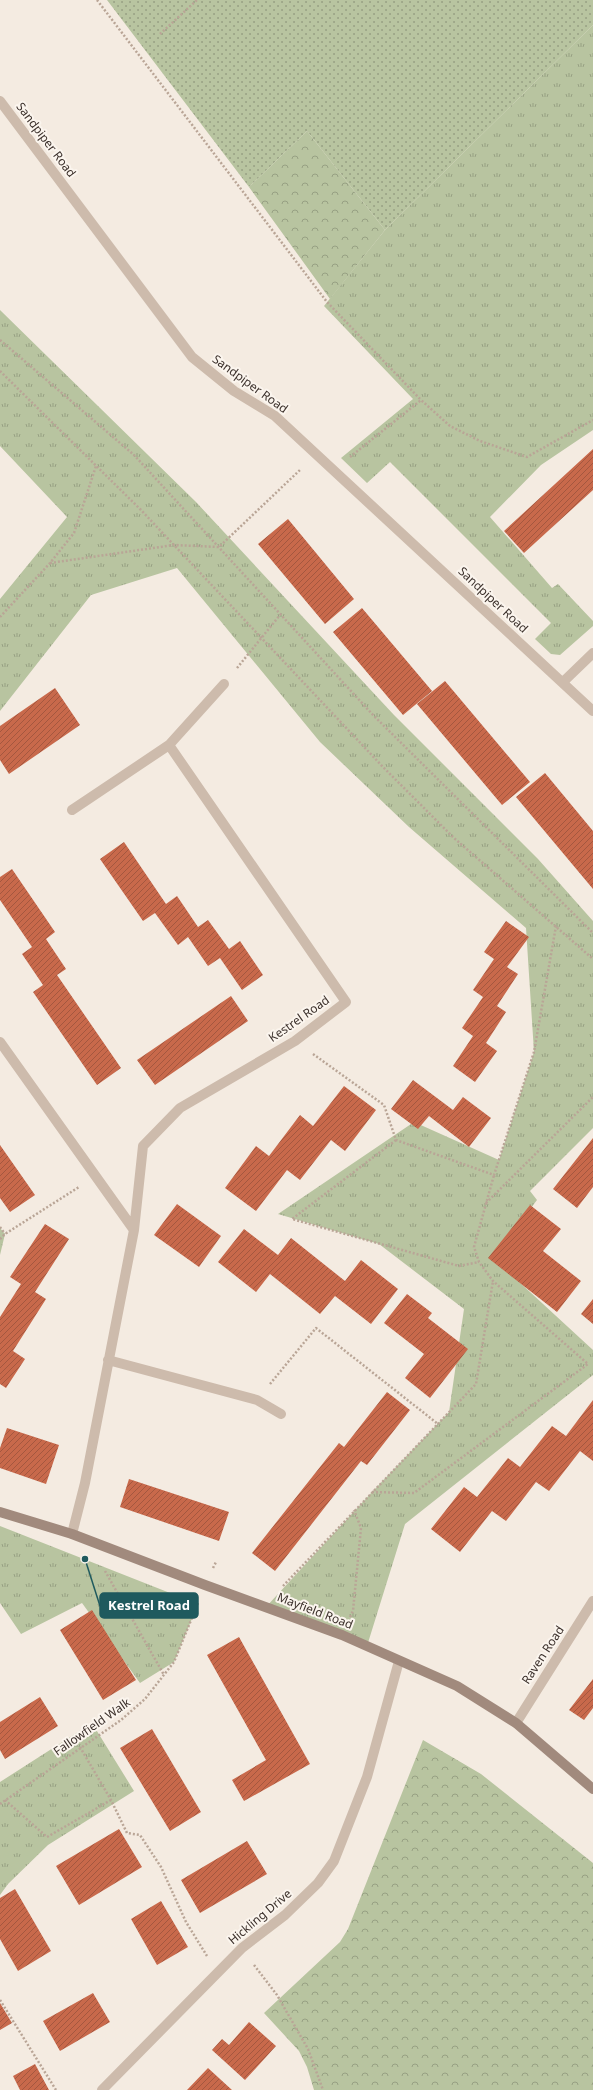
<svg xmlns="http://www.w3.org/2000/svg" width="593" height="2090" font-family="'Noto Sans',sans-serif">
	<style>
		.grass { fill: url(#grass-dots) }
		.forest { fill: url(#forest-crowns) }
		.park { fill: url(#park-tufts) }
		.building { fill: url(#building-hatch) }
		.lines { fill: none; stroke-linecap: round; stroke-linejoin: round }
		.path { stroke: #b9a596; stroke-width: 2.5; stroke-dasharray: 2 2; stroke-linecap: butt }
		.street { stroke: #cdbbac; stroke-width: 10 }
		.secondary { stroke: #a18a7d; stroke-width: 10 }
		.labels { text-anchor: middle; stroke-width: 4; stroke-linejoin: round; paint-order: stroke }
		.street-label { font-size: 12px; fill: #3b302b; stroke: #fbf5ee }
		.leader { fill: none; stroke: #1f5a5e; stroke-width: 1.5 }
		.callout-dot { fill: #1f5a5e; stroke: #fbf5ee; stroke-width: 1.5 }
		.callout { fill: #1f5a5e; stroke: #1f5a5e; stroke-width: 1.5 }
		.callout-label { font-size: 13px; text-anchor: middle; font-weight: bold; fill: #fff }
	</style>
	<defs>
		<pattern id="grass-dots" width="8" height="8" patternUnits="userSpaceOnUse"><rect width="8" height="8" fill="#b8c4a0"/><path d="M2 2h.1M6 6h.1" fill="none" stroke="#97a083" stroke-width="1.8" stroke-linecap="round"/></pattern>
		<pattern id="forest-crowns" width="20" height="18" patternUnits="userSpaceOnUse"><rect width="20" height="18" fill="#b8c4a0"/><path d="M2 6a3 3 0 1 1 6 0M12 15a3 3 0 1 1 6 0" fill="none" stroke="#97a083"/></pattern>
		<pattern id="park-tufts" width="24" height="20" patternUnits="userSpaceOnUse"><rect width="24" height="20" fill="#b8c4a0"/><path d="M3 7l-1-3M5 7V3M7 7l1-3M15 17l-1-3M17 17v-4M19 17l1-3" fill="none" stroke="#97a083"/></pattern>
		<pattern id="building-hatch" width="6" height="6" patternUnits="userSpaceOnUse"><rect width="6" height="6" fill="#c8694b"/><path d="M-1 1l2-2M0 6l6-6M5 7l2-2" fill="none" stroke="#a4573f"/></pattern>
	</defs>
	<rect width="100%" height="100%" fill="#f4ebe1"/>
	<path class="grass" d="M107,0H593V25L385,230L307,131L249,187Z"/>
	<path class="forest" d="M307,131L385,230L330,299L249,187Z
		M423,1740L481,1774L593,1863V2090H314L307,2067L299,2051L264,2013L340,1942L348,1929Z"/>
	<path class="park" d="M593,25V430L541,465L490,517L552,588L558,584L593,621V626L560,655L551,654L535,639L551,623L390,462L367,483L341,458L413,399L324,306L385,230Z
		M0,310L196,502L394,715L538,859L593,921V1128L530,1191L537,1200L493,1258L593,1350V1375L405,1524L367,1646L266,1607L372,1492L449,1412L464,1309L379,1244L278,1214L414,1122L499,1160L534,1052L526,928L409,827L320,742L177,568L91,595L0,711V599L67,517L0,446Z
		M0,1228L5,1234L0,1255Z
		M0,1526L198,1604L174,1662L140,1683L82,1603L21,1634L0,1603Z
		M92,1723L134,1791L48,1845L8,1884L0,1895V1782Z"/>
	<path class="building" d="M593,449V490L524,553L504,531Z
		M288,519L354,599L325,624L258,544Z
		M362,608L432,691L403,715L333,632Z
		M445,681L530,782L502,805L417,704Z
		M55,688L80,725L9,774L0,760V726Z
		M545,773L593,831V889L516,797Z
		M124,842L166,904L177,896L198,927L208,920L229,949L240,941L263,975L242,990L220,958L208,966L188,937L178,945L155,913L143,921L100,859Z
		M12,869L55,932L46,939L66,969L57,975L121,1068L97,1085L33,992L43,985L22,954L32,947L0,900V877Z
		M506,921L529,937L507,967L518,974L497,1006L506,1012L486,1043L497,1051L475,1082L453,1066L473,1036L462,1028L483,997L473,990L494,959L484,952Z
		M231,996L248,1021L155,1085L137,1060Z
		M413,1080L453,1110L463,1097L491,1118L469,1147L429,1116L418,1129L391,1109Z
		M344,1086L376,1110L345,1151L331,1140L300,1180L287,1170L256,1211L225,1188L256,1146L269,1156L300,1115L313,1126Z
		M593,1138V1187L577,1208L553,1189Z
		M0,1145L35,1195L10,1212L0,1198Z
		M177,1204L221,1236L199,1267L154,1235Z
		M530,1205L561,1229L543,1251L581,1281L557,1312L488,1258Z
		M45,1224L69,1239L35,1292L46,1299L13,1351L25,1359L6,1388L0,1384V1317L21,1284L10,1277Z
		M244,1229L278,1255L291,1238L345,1281L361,1260L398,1289L371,1324L335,1296L320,1314L270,1274L256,1292L218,1262Z
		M407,1294L432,1313L428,1318L468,1349L430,1398L405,1378L424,1354L384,1323Z
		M593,1299V1324L581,1314Z
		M387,1392L410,1410L367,1465L361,1461L275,1571L252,1553L339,1443L344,1447Z
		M593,1400V1461L580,1451L549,1491L536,1482L506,1521L492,1511L460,1552L431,1529L464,1487L477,1497L508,1458L520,1467L552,1426L566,1436Z
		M7,1428L59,1445L46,1484L0,1468V1448Z
		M129,1479L229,1512L219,1541L120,1507Z
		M92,1610L136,1680L103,1700L60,1630Z
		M239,1637L310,1764L244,1801L232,1780L266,1760L207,1655Z
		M593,1679V1708L584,1720L569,1710Z
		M40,1697L58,1726L5,1759L0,1750V1722Z
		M152,1729L201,1812L170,1831L120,1748Z
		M119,1829L142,1867L79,1905L56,1866Z
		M247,1841L267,1874L200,1913L181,1880Z
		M15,1889L51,1951L18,1971L0,1939V1898Z
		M161,1901L188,1947L157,1965L131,1919Z
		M93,1993L110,2022L60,2051L43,2021Z
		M0,2003L12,2023L0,2030Z
		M249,2022L276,2046L245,2080L212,2050L222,2039L229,2045Z
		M35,2064L49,2090H20L13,2076Z
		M208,2068L232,2090H187Z"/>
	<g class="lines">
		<path class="path" d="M97,0L327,302L421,400
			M160,34L197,0
			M0,340L134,455L373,715L593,933
			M0,371L141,510L383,767L454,838L593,959
			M350,457L421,400L450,426L480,441L527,457L593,420
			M50,563L174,545L219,547L301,469
			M0,617L50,563L74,533L96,466
			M237,668L280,615
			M313,1054L384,1105L396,1140L494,1175L534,1052L556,926
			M396,1140L292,1219L459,1266L479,1262
			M486,1203L593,1097
			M0,1227L5,1234
			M0,1239L5,1234L79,1187
			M270,1384L316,1328L438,1424
			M372,1492L414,1493L588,1364L493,1281L479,1262L474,1247L494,1175
			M213,1568L216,1562
			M105,1571L164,1675
			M283,1586L476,1384L493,1281
			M350,1617L353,1611L361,1528L354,1510
			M80,1747L111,1800L127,1833L140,1835L161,1867L186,1922L207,1956
			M5,1800L47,1837L111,1800
			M0,1804L121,1720L145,1699L174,1662L198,1603
			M254,1965L277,1995L308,2049L323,2090
			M0,2000L56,2090"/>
		<path class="street" d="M0,101L192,357L234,391L275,416L593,711
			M563,682L593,653
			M72,810L169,745L224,684
			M0,1042L134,1230
			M108,1360L257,1400L281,1414
			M72,1534L85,1483L134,1230L143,1146L180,1108L295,1041L346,1002L169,745
			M516,1723L593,1601
			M102,2090L242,1948L285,1915L318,1883L334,1861L367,1777L399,1661"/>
		<path class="secondary" d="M0,1512L72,1534L205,1585L342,1635L457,1686L516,1723L593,1789"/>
	</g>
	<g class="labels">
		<g class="street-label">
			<text transform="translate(46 140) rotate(53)" y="4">Sandpiper Road</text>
			<text transform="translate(250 384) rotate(36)" y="4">Sandpiper Road</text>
			<text transform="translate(493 600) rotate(43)" y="4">Sandpiper Road</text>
			<text transform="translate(299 1019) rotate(-35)" y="4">Kestrel Road</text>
			<text transform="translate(315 1611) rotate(21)" y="4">Mayfield Road</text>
			<text transform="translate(543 1655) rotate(-57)" y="4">Raven Road</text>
			<text transform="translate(92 1727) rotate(-35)" y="4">Fallowfield Walk</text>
			<text transform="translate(260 1917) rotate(-40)" y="4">Hickling Drive</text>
		</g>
	</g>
	<path class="leader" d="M85 1559L100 1606"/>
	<circle class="callout-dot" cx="85" cy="1559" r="4"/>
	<rect class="callout" x="100" y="1593" width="98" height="25" rx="4"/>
	<g class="callout-label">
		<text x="149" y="1610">Kestrel Road</text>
	</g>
</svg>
